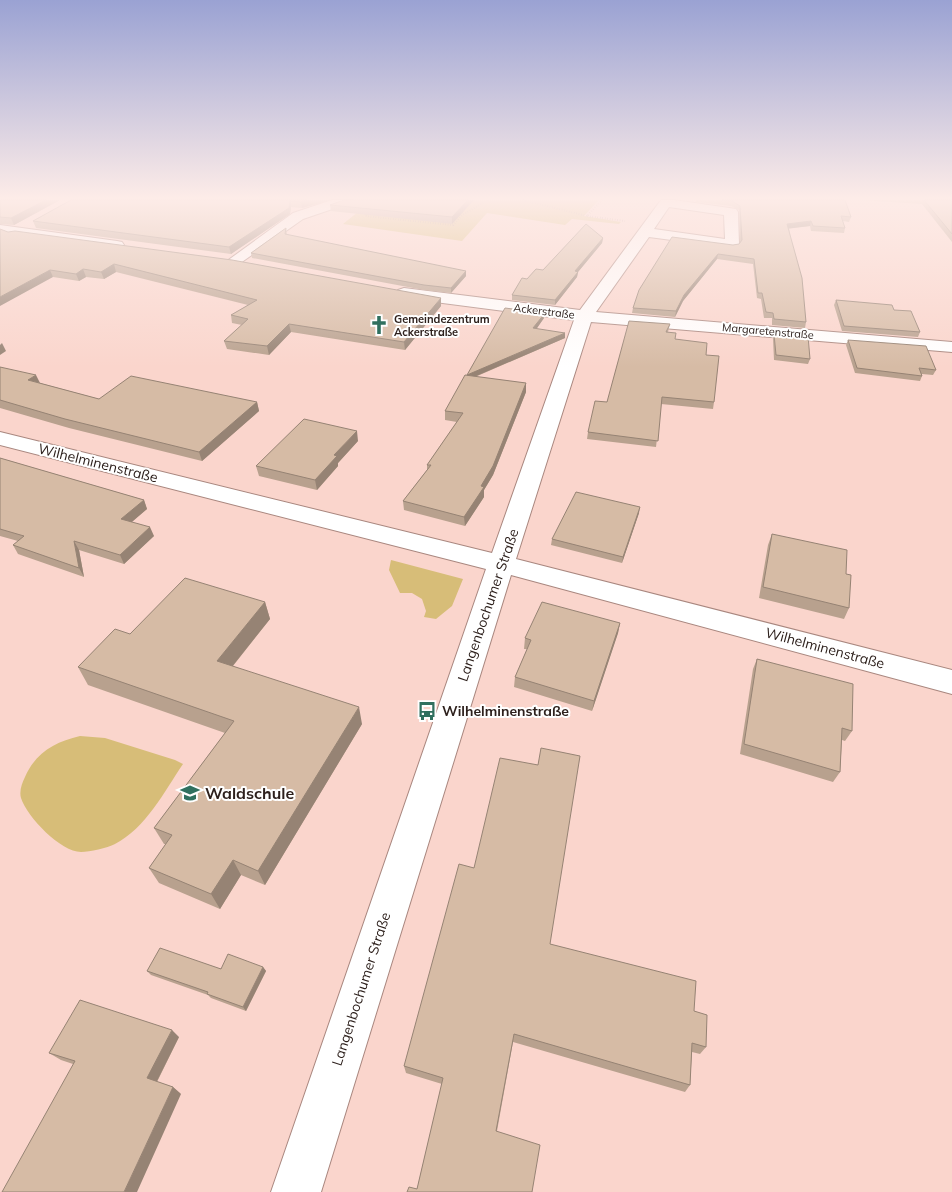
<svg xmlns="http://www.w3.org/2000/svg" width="952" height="1192" font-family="Mulish,sans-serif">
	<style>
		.green { fill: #d7bd78 }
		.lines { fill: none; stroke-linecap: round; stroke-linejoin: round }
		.minor-casing { stroke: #a9877f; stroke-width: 2 }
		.path { stroke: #9f857e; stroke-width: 2; stroke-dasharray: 0.5 2; stroke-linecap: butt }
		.minor { fill: #fff; fill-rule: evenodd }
		.wall { fill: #b8a18e }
		.shaded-wall { fill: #968374 }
		.building { fill: #d6bba5; stroke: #968374 }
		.labels { text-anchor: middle; stroke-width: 4; stroke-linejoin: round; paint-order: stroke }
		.far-street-label { font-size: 11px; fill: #2d201c; stroke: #fff }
		.far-poi-label { font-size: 11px; font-weight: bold; fill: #2d201c; stroke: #fff; text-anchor: start }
		.street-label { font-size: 14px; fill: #2d201c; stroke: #fff }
		.poi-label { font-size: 14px; font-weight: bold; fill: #2d201c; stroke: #fff; text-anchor: start }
		.near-poi-label { font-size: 16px; font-weight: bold; fill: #2d201c; stroke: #fff; text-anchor: start }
	</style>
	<rect width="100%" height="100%" fill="#fad5cc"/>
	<path class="green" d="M376,200H599L584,216L621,222L619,224L572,219L565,225L487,213L462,241L343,224L369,203Z
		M391,560L463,579L452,606L436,619L424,617L426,611L422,599L412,593H400L389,570Z
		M80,736L105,738L175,760L183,764C164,792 146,828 115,844C107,848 90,852 81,852C61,852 27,817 21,798C19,791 22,783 25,777C36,752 55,742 80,736Z"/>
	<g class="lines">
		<g class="minor-casing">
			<path id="minor" d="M332,200H352L350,203L303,219L239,264H229L227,261L293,213Z
				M661,200H674L736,209L738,212L739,244L737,247L732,248L649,237L596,312L952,342V352L591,322L516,559L952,670V694L511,575L321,1192H271L486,569L0,445V432L492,553L574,320L404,298L398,296L396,293L398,290L404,288L580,310ZM669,207L724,215L725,239L654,229Z
				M0,225L117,241L122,242L124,245L122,248L117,249L0,233Z"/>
		</g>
		<path class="path" d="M523,200L587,216
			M602,200L587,216L625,221
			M368,213L365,216L453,225L462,215L488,200"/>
		<use href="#minor" class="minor"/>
	</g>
	<path class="wall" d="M0,200H60L14,225L0,224Z
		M71,200H331L302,208L291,207L290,214L231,254L36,228L33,221Z
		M474,200L452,224L331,211L330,205Z
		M696,200H845L851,217L849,222L843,221L845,228L844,233L811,231L810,226L789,228L806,322L805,328L772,325V318H764L761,299L757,298L753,264L717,259L683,301L675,317L632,313L633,308L733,245L739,244L740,242L739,210L731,206L696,202Z
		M859,200H952V242L922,204Z
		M286,228L287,235L466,276L451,293L424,290L252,258L251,253Z
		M8,232L441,306L405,350L291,332L269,355L227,349L224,341L242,325L232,323L231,315L248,305L116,272L104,279L86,277L79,281L53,277Z
		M603,238L602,243L578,272L577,277L555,305L512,300V295L527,279Z
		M836,300L894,310L920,332L918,337L842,331L834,305Z
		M545,313L544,318L536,329L565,338L475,377L526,383V392L493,475L484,490V497L465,526L404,510L403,501L427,470V465L457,422L445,420V411L467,376Z
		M670,324L668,332L675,339L706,355L714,402L713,409L661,404L656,447L587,439L588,432L607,402Z
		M774,334L810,359L808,364L774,360L773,339Z
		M848,340L936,370L933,375L922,374V376L920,381L855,373L846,345Z
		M0,367L40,383L99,399L257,402L259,411L202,461L69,428L0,408Z
		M358,441L338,463V466L317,490L259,476L256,466Z
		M0,458L144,500L147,509L131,522L154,536L124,564L79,550L84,577L18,554L13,545L18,541L0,536Z
		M639,513L622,563L551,545L552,539Z
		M772,534L846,574L849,608L844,619L759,598L768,545Z
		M265,602L270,619L233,666L362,724L265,885L241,875L220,909L159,883L149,868L166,844H164L154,828L225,733L88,685L78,667L130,634Z
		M620,623L618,633L592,711L514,687L515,677L527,649H524L525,638Z
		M757,659L852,731L845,741L842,740L840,772L833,782L740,754L753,669Z
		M550,944L694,1011L706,1047L700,1054L692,1052L690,1085L685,1092L513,1042L497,1131L417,1189L442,1084L406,1073L404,1066Z
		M263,967L266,971L246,1011L211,998L208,995L151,975L147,971Z
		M179,1037L157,1082L173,1087L181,1094L73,1064L61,1060L49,1053Z"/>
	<path class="shaded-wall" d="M46,200H60L14,225L11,218Z
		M307,200H331L302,208L301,202Z
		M468,200H474L452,224V217Z
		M290,201L291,207L290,214L231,254L229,247Z
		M811,221L810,226L786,229L787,224Z
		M603,238L602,243L578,272L577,277L555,305V300L575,271Z
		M718,254L717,259L683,301L675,317L676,311L684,295Z
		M114,264L116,272L104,279L101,272Z
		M83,269L86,277L79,281L76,274Z
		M50,270L53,277L0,306V297Z
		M466,271V276L451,293V288Z
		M441,298V306L405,350L404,342Z
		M545,313L544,318L533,334V328Z
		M289,324L291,332L269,355L267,346Z
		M565,333V338L467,380V375Z
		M2,343L6,351L0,355V345Z
		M36,375L40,383L28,380Z
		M526,383V392L493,475L484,490V497L465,526L464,517L481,486Z
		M257,402L259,411L202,461L199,452Z
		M357,431L358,441L338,463V466L317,490L315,480L334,455Z
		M144,500L147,509L125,528L121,519Z
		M640,507L639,513L622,563L623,557Z
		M150,527L154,536L124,564L120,555Z
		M74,541L79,550L84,577L79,568Z
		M265,602L270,619L223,678L217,661Z
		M620,623L618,633L592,711L594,701Z
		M359,707L362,724L265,885L258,871Z
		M233,860L241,875L220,909L211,894Z
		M263,967L266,971L246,1011L243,1007Z
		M172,1030L179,1037L155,1085L147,1078Z
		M173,1087L181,1094L137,1192H124Z"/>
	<path class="building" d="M0,200H46L11,218L0,217Z
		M71,200H307L301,202L290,201L289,208L229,247L33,221Z
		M344,200H468L452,217L330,205Z
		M722,200H845L851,217L841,216L845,228L813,226L811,221L787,224L802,278L806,322L774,319L773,313L766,312L762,293H758L754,259L718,254L684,295L676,311L633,308L639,290L672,237L733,245L739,244L742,240L740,206L732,201Z
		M924,200H952V234Z
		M586,224L603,238L575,271L578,272L555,300L512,295L522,278L527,279L536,269L543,270Z
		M286,228L285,234L466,271L451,288L424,285L251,253Z
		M0,229L8,232L15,231L232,260L441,298L404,342L289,324L267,346L224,341L248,319L231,315L257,300L114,264L101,272L83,269L76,274L50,270L0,297Z
		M836,300L892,305L894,310L911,311L920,332L844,326Z
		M505,308L545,313L533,328L565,333L467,375Z
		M629,321L670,324L666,332L676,333L675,339L707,343L706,355L719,356L714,402L662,397L658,441L588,432L595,401L607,402Z
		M774,334L808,336L810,359L776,355Z
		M848,340L926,346L936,370L919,368L922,376L857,368Z
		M0,367L36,375L28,380L99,399L131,376L257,402L199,452L65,419L0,400Z
		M465,375L526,383L493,466L481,486L484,487L464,517L403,501L431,465H427L463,413L445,411Z
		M304,419L357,431L334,455L337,456L315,480L256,466Z
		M0,458L144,500L121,519L150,527L120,555L74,541L79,568L13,545L24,536L0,529Z
		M576,492L640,507L623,557L552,539Z
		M772,534L847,550L846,574L851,575L849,608L763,587Z
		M185,578L265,602L217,661L359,707L258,871L233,860L211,894L149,868L172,835L154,828L234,721L78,667L115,629L130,634Z
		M542,602L620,623L594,701L515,677L531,640L525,638Z
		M757,659L853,684L852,731L842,728L840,772L744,744Z
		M541,748L580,756L550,944L696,981L694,1011L707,1015L706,1047L692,1043L690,1085L514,1034L496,1131L540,1145L532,1192H407L409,1187L417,1189L443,1078L404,1066L459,864L474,868L500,758L538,765Z
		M160,948L221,969L228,954L263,967L243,1007L207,994L208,992L147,971Z
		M80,1000L172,1030L147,1078L173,1087L124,1192H2L75,1061L49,1053Z"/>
	<linearGradient id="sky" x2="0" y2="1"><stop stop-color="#9aa2d3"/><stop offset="0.54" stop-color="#fdece8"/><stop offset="1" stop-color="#fdece8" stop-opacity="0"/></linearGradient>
	<rect width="952" height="367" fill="url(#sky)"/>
	<defs>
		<g id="church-bare" transform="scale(1.5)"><path d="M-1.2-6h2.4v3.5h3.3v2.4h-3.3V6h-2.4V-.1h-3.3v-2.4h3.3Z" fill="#30705f" stroke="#fff" stroke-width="2.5" paint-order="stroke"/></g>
		<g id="bus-bare" transform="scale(1.5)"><path d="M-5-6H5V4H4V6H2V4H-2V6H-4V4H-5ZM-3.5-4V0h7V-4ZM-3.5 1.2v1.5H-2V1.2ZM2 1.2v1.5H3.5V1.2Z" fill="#30705f" stroke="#fff" stroke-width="2.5" paint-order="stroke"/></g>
		<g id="school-bare" transform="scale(1.5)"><path d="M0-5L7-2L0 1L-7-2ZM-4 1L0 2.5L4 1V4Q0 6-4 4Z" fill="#30705f" stroke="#fff" stroke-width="2.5" paint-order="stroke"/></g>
	</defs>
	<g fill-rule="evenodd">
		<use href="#church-bare" x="379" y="325"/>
		<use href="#bus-bare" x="427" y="711"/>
		<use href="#school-bare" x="190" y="793"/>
	</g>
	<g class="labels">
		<g class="far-street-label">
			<text transform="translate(544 311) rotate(7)" y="4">Ackerstraße</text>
			<text transform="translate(768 331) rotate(5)" y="4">Margaretenstraße</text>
		</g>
		<g class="far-poi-label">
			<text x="394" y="323">Gemeindezentrum<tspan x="394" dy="13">Ackerstraße</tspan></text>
		</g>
		<g class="street-label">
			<text transform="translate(98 463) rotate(14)" y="5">Wilhelminenstraße</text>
			<text transform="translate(488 605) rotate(-71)" y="5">Langenbochumer Straße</text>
			<text transform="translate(825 648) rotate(15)" y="5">Wilhelminenstraße</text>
			<text transform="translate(361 989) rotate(-72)" y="5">Langenbochumer Straße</text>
		</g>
		<g class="poi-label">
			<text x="442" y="716">Wilhelminenstraße</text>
		</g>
		<g class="near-poi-label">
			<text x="205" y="799">Waldschule</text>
		</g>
	</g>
</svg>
